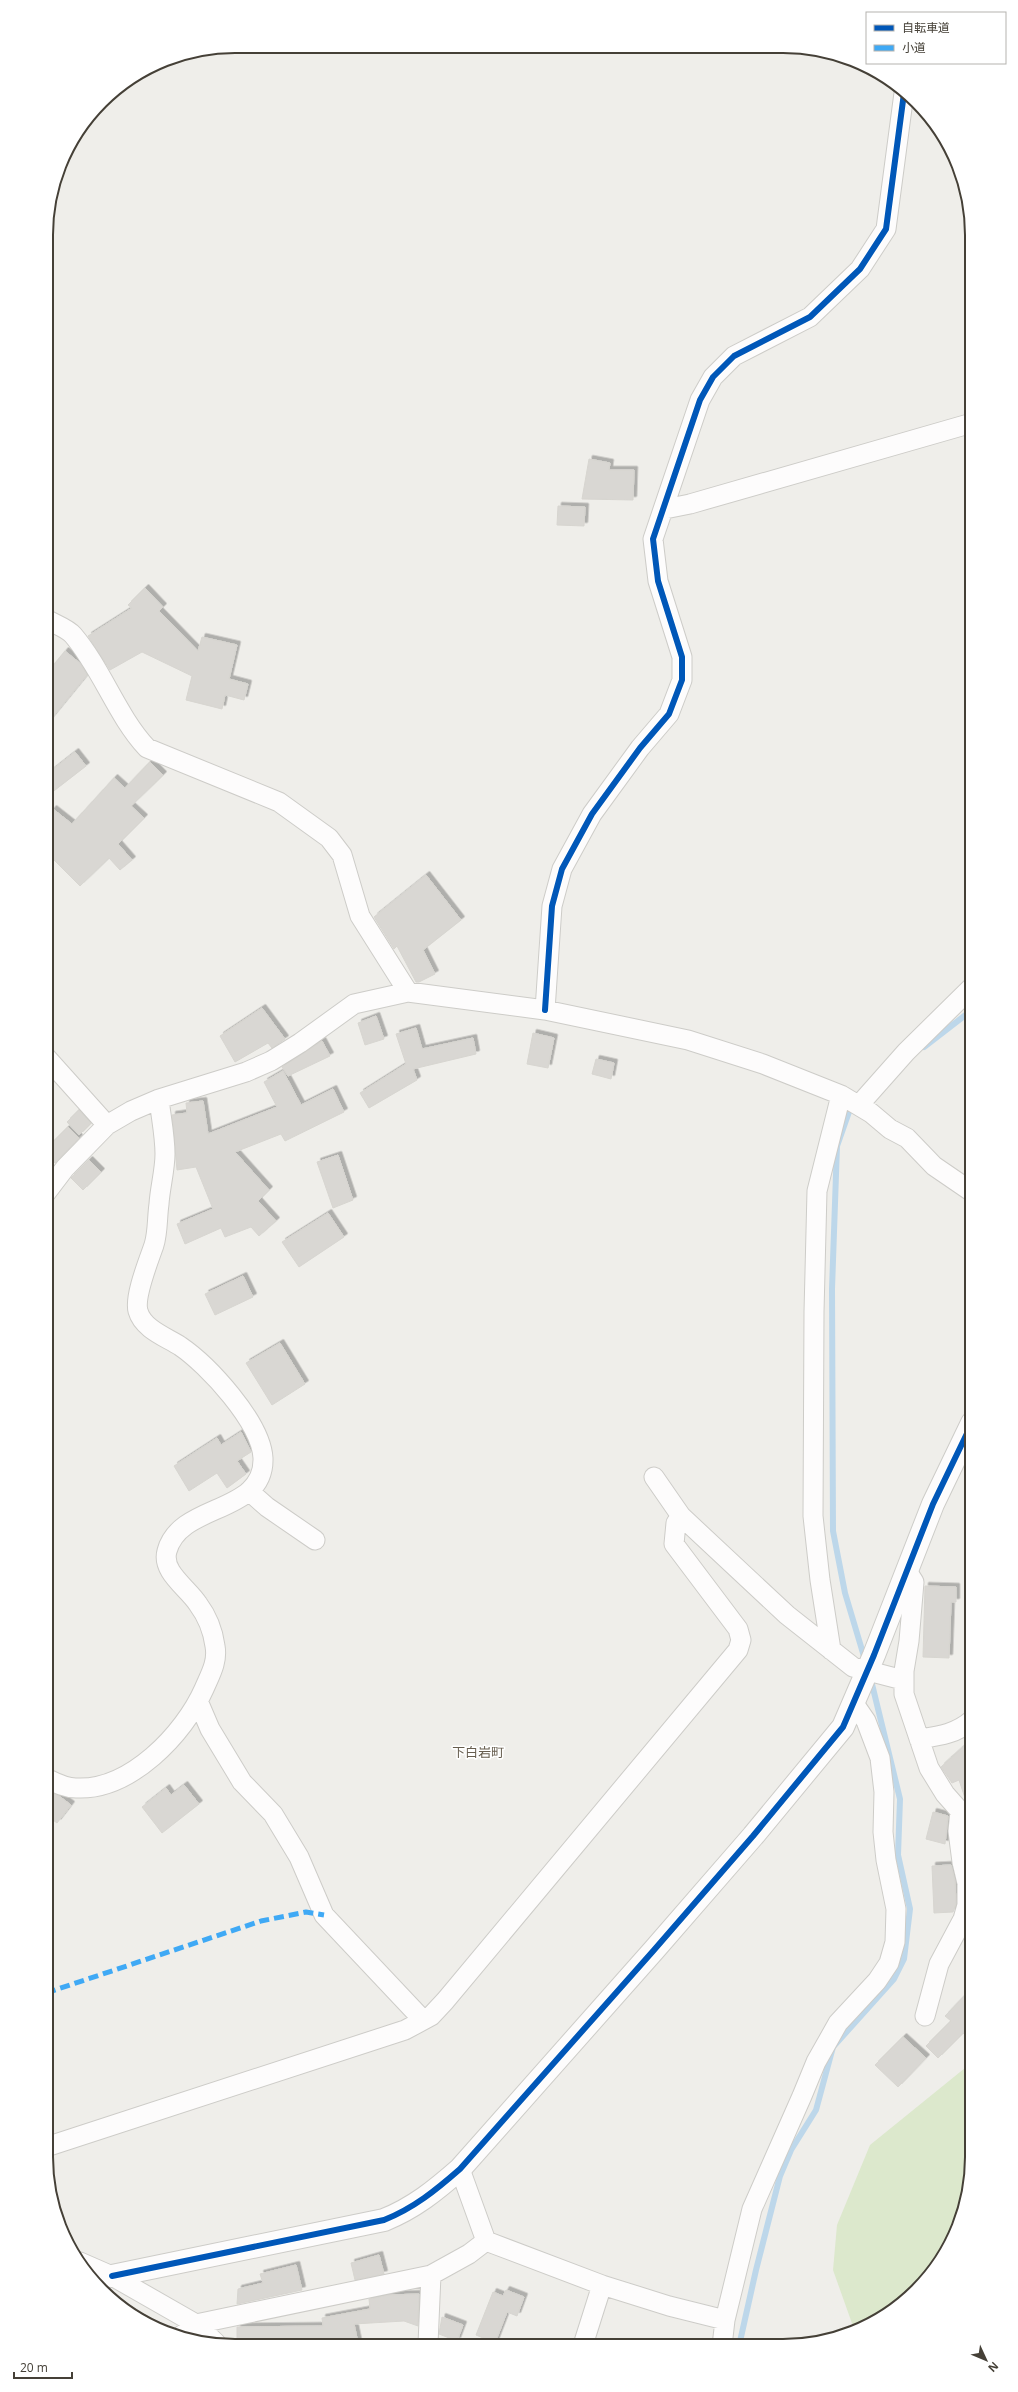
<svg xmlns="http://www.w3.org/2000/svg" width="1018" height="2392" font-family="'Open Sans','Noto Sans JP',sans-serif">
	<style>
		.green { fill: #dce8cc }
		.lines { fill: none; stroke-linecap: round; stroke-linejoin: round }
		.stream { stroke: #bdd7ea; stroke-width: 6 }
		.building { fill: #d9d7d3; stroke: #d7d5d0; filter: url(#shadow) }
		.minor-casing { stroke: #cdccc8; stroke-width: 21 }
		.tertiary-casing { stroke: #cdccc8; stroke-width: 24 }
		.minor { stroke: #fdfcfc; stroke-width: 19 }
		.tertiary { stroke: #fdfcfc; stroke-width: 22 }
		.quiet { stroke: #3fa9f5; stroke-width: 5; stroke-dasharray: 10 5; stroke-linecap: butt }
		.cycleway-casing { stroke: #fff; stroke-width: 8 }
		.cycleway { stroke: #0057b8; stroke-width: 6 }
		.labels { text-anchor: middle; stroke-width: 3; stroke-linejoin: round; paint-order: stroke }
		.quarter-label { font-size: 13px; fill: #675e4f; stroke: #fff }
		.rim { fill: none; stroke: #454037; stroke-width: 2 }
	</style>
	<defs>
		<filter id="shadow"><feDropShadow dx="3.5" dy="-3.5" stdDeviation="0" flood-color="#0004"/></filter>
	</defs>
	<rect width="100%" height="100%" fill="#efeeea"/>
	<path class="green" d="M972,2060V2169L958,2229L925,2281L888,2314L854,2329L833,2270L837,2225L870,2145L965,2068Z"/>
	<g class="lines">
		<path class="stream" d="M924,1047L972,1010
			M854,1105L850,1109L837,1146L832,1289L833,1531L845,1593L865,1660
			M739,2346L756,2270L780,2176L791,2150L816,2110L833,2047L894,1979L904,1959L910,1909L898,1855L900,1799L871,1680"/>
	</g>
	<path class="building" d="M589,459L610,463L609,470H634L633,500L582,499Z
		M558,506L585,507L584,526L557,525Z
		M145,588L163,607L159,611L198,651L202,637L237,645L229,679L248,684L244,700L225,695L222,709L186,700L192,676L142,652L110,670L88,636L132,608L128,605Z
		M65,651L81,664L87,675L46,725V674Z
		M75,752L86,766L46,797V775Z
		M150,762L163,775L131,806L144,818L118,844L132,860L120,870L109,858L80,886L46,852V818L53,809L72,824L114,778L125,788Z
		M426,875L461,920L423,950L435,974L419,982H416L397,946L394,949L374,917Z
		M262,1008L285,1039L272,1048L268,1043L235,1062L220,1036Z
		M376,1016L384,1039L365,1045L358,1023Z
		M416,1028L422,1049L473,1038L476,1054L413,1069L417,1080L369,1108L360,1093L406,1064L396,1034Z
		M533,1033L554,1038L548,1068L527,1064Z
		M322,1041L330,1056L288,1076L282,1067Z
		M596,1059L614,1063L611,1079L592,1074Z
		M283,1071L301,1105L333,1089L344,1112L285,1141L281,1134L235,1152L269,1190L258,1201L276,1221L259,1236L251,1227L225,1237L221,1228L185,1244L177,1224L213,1209L196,1167L177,1170L172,1115L187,1113L186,1103L203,1101L208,1134L277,1107L264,1082Z
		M79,1110L91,1123L79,1135L67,1122Z
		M68,1127L79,1138L55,1163L46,1154V1149Z
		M338,1155L353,1200L333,1208L317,1162Z
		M89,1160L101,1172L83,1190L71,1178Z
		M328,1213L344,1237L299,1267L282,1242Z
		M243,1276L253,1297L215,1315L205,1294Z
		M280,1343L305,1384L272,1405L246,1363Z
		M241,1432L251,1452L237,1461L246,1474L227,1488L217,1473L189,1491L174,1466L217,1438L221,1445Z
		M925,1586L956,1587V1602H951L949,1658L923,1657Z
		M972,1739V1807L970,1808L966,1801L959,1780L952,1783L941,1767Z
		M184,1785L199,1804L162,1833L142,1807L166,1788L171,1795Z
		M46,1790L59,1796L71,1805L57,1823L46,1815Z
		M933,1812L948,1816L945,1844L926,1839Z
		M951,1865L955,1881L956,1904L953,1912L934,1913L932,1866Z
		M972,1988V2041L963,2033L938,2058L926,2046L951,2021L945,2016Z
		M903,2037L926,2058L898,2087L875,2065Z
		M379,2255L384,2274L355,2280L351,2263Z
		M296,2265L302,2290L237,2304L238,2289L263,2283L260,2274Z
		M506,2290L524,2297L517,2316L507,2312L495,2343L476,2335L493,2292L503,2296Z
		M419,2294L418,2326L404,2321L354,2324L358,2343H341L340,2340L325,2343L237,2342V2327L323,2326L322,2318L370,2309L369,2299L389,2295Z
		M442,2317L463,2325L457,2341L439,2334Z"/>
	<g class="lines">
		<g class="minor-casing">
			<path id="minor" d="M665,509L690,504L972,423
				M46,619C54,624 67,628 73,635C102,669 117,716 147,748L279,802L329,838L342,855L360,916L408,992
				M545,1010L552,906L562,869L592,814L640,748L669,714L682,680V657L658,581L653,539L700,400L713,377L734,356L810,317L860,269L886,229L904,93
				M46,1057L107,1125
				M859,1105L906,1052L972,987
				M46,1193L65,1168L107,1125L131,1111L159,1099L246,1072L271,1061L300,1043L354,1004L408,992L545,1010L688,1040L763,1064L841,1095L871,1113L890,1129L907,1138L934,1166L972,1192
				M654,1477L681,1516L787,1615L853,1667L903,1680
				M249,1491L267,1507L315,1540
				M907,1571L914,1582L909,1641L904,1671V1694L929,1768L945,1794L960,1811L958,1831L962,1862L967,1883V1905L963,1919L939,1964L925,2016
				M831,1650L820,1580L813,1516L814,1312L817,1191L841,1095
				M198,1701L210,1729L242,1782L273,1814L299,1857L324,1915L423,2020
				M919,1739C939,1736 956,1734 972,1720
				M46,1778C56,1783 65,1788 76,1788C130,1791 184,1734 204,1689C210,1675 218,1662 215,1646C213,1631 207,1616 198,1604C188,1588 161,1572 167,1551C180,1502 265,1515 263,1458C261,1422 208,1365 180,1346C166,1337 143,1329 138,1311C134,1296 149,1260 154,1245C158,1232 157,1218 159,1204C160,1188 165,1170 165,1154C165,1136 161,1117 159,1099
				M46,2147L405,2030L431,2016L445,2001L738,1650L741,1640L738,1629L674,1544L676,1523L681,1516
				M460,2169L486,2241L602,2285L583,2345
				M80,2262L112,2276L196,2324L431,2275L469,2254L486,2241
				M602,2285L669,2306L725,2320L752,2209L802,2096L816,2062L838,2023L877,1981L889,1963L895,1942L896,1909L886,1860L883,1832L884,1792L880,1758L866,1721L853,1702
				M181,2336L196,2324L216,2343
				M428,2344L431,2275
				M722,2346L725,2320"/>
		</g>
		<g class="tertiary-casing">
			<path id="tertiary" d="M112,2276L384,2220C414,2208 436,2190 460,2169L654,1950L753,1836L843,1727L874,1655L933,1504L972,1423"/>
		</g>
		<use href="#minor" class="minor"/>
		<use href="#tertiary" class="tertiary"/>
		<path class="quiet" d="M46,1993L261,1921L306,1912L324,1915"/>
		<g class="cycleway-casing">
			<path id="cycleway" d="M545,1010L552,906L562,869L592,814L640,748L669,714L682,680V657L658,581L653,539L700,400L713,377L734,356L810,317L860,269L886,229L904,93
				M112,2276L384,2220C414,2208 436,2190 460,2169L654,1950L753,1836L843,1727L874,1655L933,1504L972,1423"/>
		</g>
		<use href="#cycleway" class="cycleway"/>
	</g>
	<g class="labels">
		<g class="quarter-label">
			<text x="478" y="1757">下白岩町</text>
		</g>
	</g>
	<path d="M0 0H1018V2392H0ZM235 53H783A182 182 0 0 1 965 235V2157A182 182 0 0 1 783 2339H235A182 182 0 0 1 53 2157V235A182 182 0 0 1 235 53Z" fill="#fff" fill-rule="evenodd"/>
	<path class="rim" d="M235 53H783A182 182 0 0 1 965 235V2157A182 182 0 0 1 783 2339H235A182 182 0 0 1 53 2157V235A182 182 0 0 1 235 53Z"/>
	<rect x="866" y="12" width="140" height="52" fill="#ffffff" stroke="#b5b3af"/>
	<rect x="874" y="25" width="20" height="6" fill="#0057b8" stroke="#b5b3af"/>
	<text x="902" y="32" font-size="12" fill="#454037">自転車道</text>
	<rect x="874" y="45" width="20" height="6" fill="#3fa9f5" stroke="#b5b3af"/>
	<text x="902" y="52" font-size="12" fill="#454037">小道</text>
	<g transform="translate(986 2360) rotate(134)" stroke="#ffffff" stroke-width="3" paint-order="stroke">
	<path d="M0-3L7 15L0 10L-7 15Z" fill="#454037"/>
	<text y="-6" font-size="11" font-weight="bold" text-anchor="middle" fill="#454037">N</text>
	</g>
	<path d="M14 2372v6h58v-6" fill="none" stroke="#454037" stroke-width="2"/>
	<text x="20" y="2372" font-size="12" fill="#454037" stroke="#ffffff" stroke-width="3" paint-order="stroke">20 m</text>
</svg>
